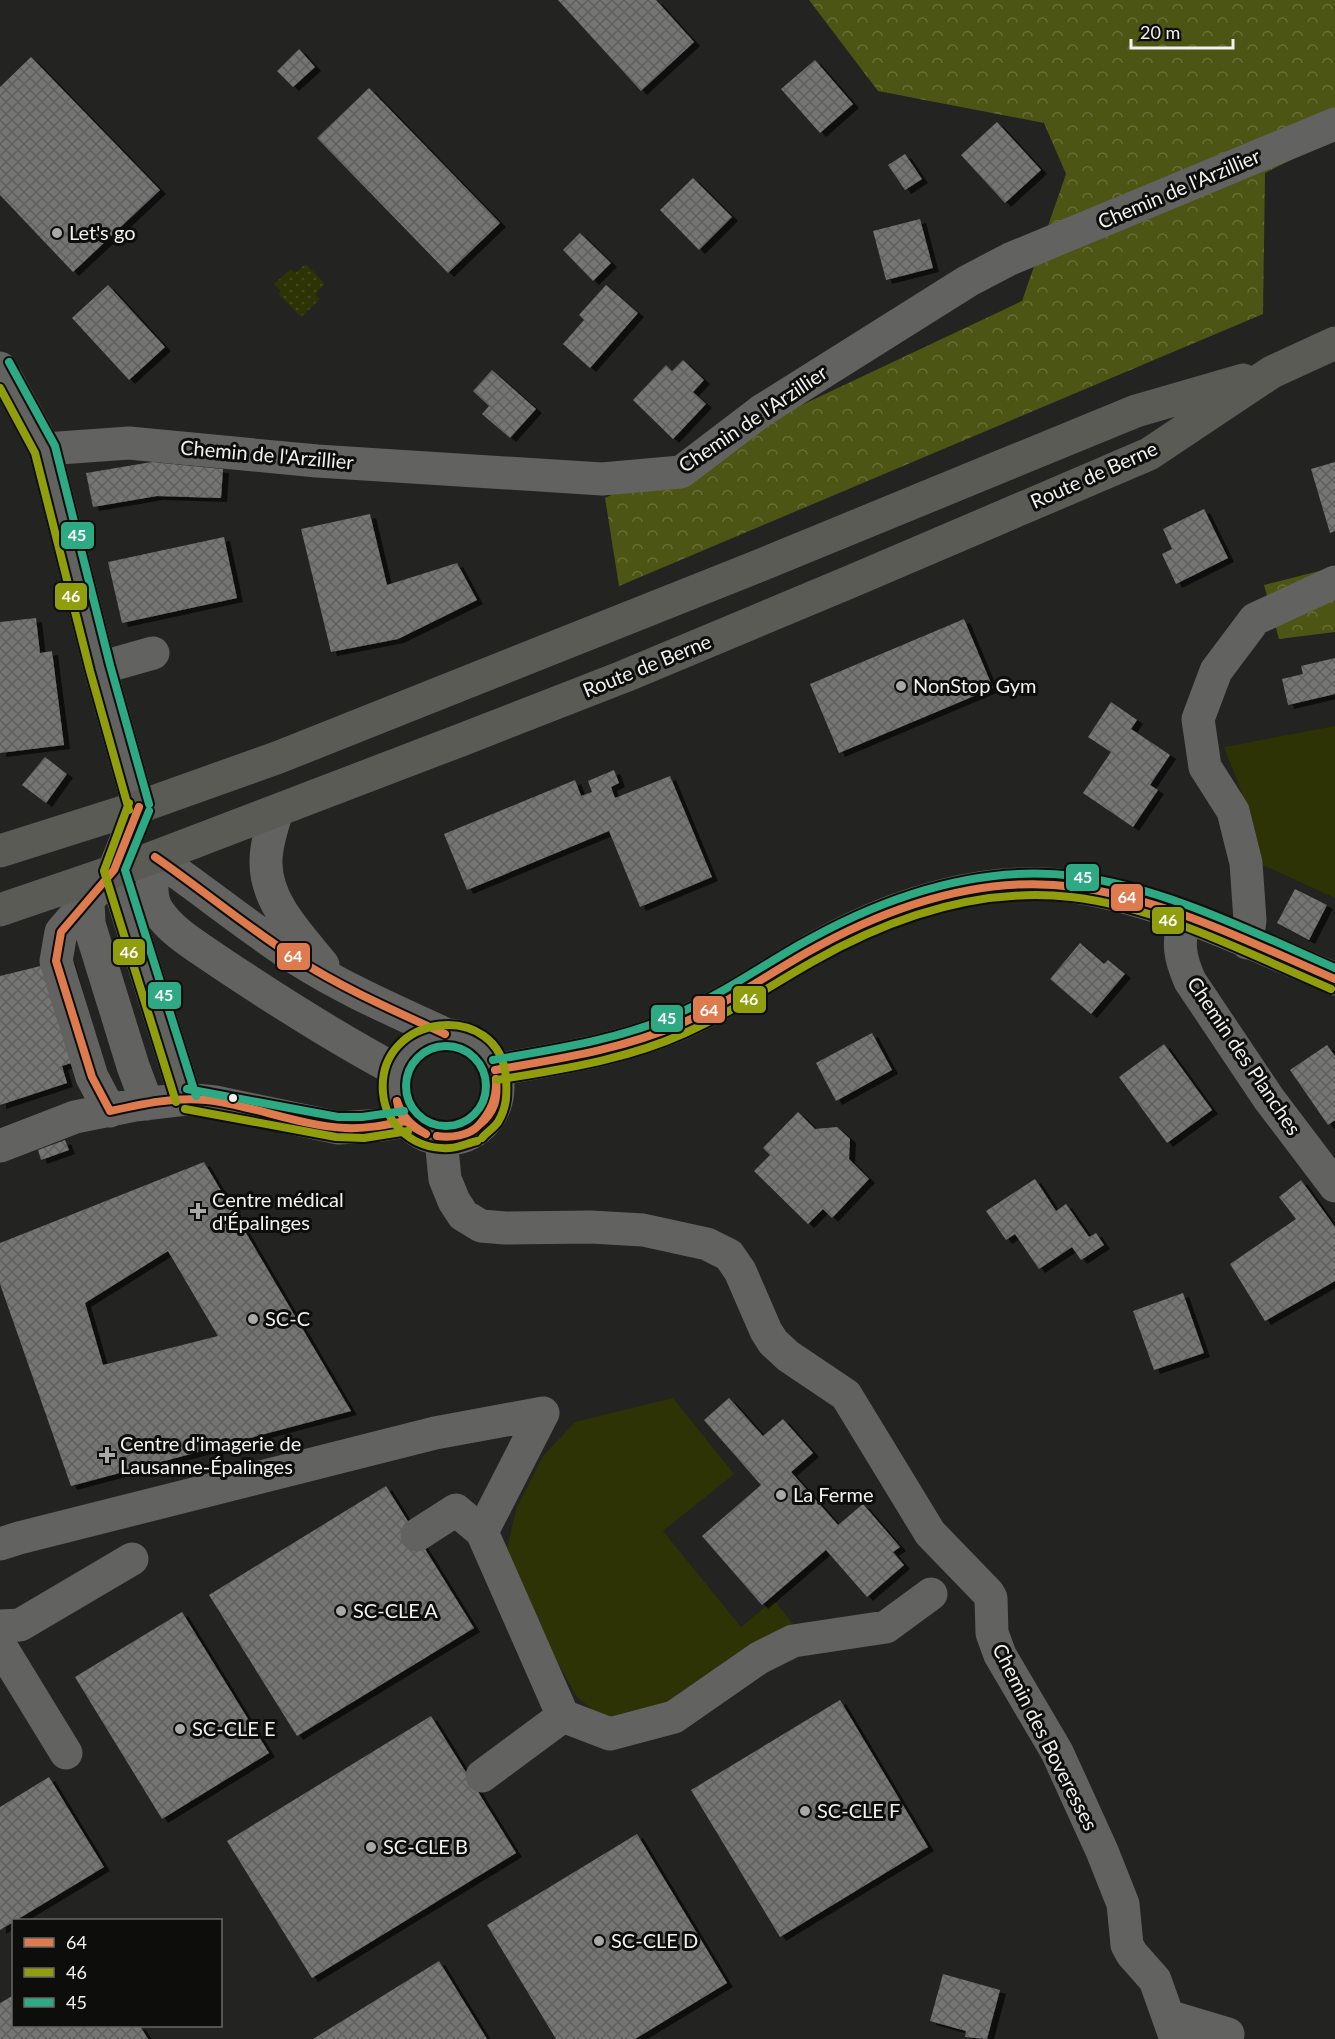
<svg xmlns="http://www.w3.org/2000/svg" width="1335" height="2039" font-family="Lato,sans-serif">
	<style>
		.green { fill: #2d3305 }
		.forest { fill: url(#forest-crowns) }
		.park { fill: url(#park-dots) }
		.building { fill: url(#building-cross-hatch); fill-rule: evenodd; filter: url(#shadow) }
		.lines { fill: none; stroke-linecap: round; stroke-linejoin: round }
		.minor { stroke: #626261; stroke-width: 33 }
		.major { stroke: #5a5b55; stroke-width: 33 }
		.bus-1-casing { stroke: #0d0d0c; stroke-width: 12 }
		.bus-2-casing { stroke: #0d0d0c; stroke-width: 12 }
		.bus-3-casing { stroke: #0d0d0c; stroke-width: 12 }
		.bus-1 { stroke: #dd7b4f; stroke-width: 8 }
		.bus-2 { stroke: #909d0d; stroke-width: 8 }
		.bus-3 { stroke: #2da983; stroke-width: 8 }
		.poi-dot { fill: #a9aaa7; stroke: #0d0d0c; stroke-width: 2 }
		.bus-dot { fill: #f1f2ef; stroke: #0d0d0c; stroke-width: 2 }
		.labels { text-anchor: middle; stroke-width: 6; stroke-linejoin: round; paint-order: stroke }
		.street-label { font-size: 20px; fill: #f1f2ef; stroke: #0d0d0c }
		.poi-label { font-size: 20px; fill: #f1f2ef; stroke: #0d0d0c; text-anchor: start }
		.line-badge { stroke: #0d0d0c; stroke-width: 2 }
		.badge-label { font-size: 16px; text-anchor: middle; font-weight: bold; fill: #fff }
	</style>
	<defs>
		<pattern id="forest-crowns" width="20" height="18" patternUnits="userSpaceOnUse" patternTransform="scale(1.5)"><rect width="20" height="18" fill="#4d5514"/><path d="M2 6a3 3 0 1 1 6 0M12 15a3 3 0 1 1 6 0" fill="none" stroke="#676e36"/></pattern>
		<pattern id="park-dots" width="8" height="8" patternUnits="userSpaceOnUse" patternTransform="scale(1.5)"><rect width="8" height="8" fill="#2d3305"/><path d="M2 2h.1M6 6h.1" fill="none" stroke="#42471e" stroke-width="1.8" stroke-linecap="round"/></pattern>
		<pattern id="building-cross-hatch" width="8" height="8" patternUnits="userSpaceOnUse" patternTransform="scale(1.5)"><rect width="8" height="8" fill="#747573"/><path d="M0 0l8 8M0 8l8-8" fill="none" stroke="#5e5f5e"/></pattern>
		<filter id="shadow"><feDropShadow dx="6" dy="4" stdDeviation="0" flood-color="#0009"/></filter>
	</defs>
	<rect width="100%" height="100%" fill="#232322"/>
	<path class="green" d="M1335,726V898L1254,861L1246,804L1224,747Z
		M673,1398L734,1474L663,1531L741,1627L774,1600L792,1623L786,1631L764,1637L744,1656L691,1694L645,1713L602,1718L577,1697L537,1625L507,1549L516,1509L543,1456L575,1422Z"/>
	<path class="forest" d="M809,0H1335V138L1265,173L1263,314L619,586L605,498L1022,301L1066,174L1044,123L878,91Z
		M1335,567V632L1279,639L1264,585Z"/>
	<path class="park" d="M306,264L325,284L315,294L320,299L301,317L278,294L281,291L274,284L291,269L295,273Z"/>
	<path class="building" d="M558,0H656L694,42L641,91Z
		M299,49L315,67L293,87L277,71Z
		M31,57L160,190L73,272L0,195V87Z
		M815,60L853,104L820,133L781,89Z
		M369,88L500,223L448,273L317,138Z
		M997,122L1041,170L1005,203L961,155Z
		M905,154L922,179L905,190L888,165Z
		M693,178L732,217L699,250L660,210Z
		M920,219L933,268L886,280L873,231Z
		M580,233L611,263L593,281L563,250Z
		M108,285L165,347L129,380L72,318Z
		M606,285L638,313L590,368L563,344L584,320L579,315Z
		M683,360L704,380L693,392L706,404L673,439L633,400L666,365L672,371Z
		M492,370L536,409L510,438L482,414L489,406L473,391Z
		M152,462L223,469L221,498L157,496L93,507L86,473Z
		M1335,462V531L1330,533L1311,469Z
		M1204,509L1228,558L1176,584L1162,554L1172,549L1163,529Z
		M370,514L387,585L457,563L477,600L398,639L331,652L301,529Z
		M224,537L237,598L122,623L108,562Z
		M36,618L40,653L52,651L64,745L0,753V622Z
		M964,619L993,688L839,753L810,684Z
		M1335,658V694L1288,705L1282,679L1303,674L1301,666Z
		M1111,702L1137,720L1131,729L1170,755L1150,785L1158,790L1133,827L1083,793L1111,752L1088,737Z
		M45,757L67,774L46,803L22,785Z
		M614,770L619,783L611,787L615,798L670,776L712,877L640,907L609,831L467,890L444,834L575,780L581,796L592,792L588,781Z
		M1295,889L1327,905L1309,940L1277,923Z
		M1080,943L1104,964L1108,960L1125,974L1091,1014L1050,979Z
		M69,959L96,1055L62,1066L67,1083L0,1105V976Z
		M872,1033L892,1070L836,1101L816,1063Z
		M1164,1044L1212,1110L1167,1143L1119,1077Z
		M1327,1045L1335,1056V1120L1328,1125L1290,1070Z
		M798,1112L815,1129L837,1127L850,1139L849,1159L869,1179L832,1218L823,1209L808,1224L754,1171L770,1155L763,1148Z
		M65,1140L69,1150L41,1160L38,1150Z
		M204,1162L351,1411L71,1486L0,1284V1243ZM168,1251L218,1336L103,1365L85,1303Z
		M1035,1179L1056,1211L1066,1204L1089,1237L1096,1233L1104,1245L1081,1260L1072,1247L1039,1269L1015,1234L1006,1240L986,1211Z
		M1301,1180L1335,1227V1281L1265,1321L1230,1264L1296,1219L1279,1197Z
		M1183,1293L1204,1353L1154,1370L1133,1311Z
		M729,1398L763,1436L783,1419L813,1453L791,1472L838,1525L863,1504L900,1547L893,1552L904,1565L867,1597L826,1550L762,1605L702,1536L761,1485L704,1420Z
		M386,1486L474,1628L297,1736L209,1595Z
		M182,1612L269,1753L162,1819L75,1677Z
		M840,1700L928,1847L780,1937L691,1790Z
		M431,1716L516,1853L312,1978L227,1841Z
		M49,1777L104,1867L0,1930V1807Z
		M637,1834L727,1983L635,2039H556L487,1925Z
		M439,1961L487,2039H313Z
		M943,1974L1000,1990L987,2039L965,2037L966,2031L930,2021Z
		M14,1995V2026H140L148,2039H0V2003Z"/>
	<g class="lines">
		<path class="minor" d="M0,368L7,379L45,449L100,668L139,807L114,870L61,932L56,961L92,1077L110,1111
			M45,449L129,443L317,461L602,479L681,472L761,411L968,281L1010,259L1335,124
			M100,668L153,653
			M277,811C272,827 266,844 266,861C265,902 299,935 323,965
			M155,857C153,874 148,896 158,911C172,933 200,948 221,963C278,1001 336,1038 396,1070
			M155,857C203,890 248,927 297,959C344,989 395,1011 445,1034
			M114,870L186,1099
			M88,901L89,924L133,1066L147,1104
			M1184,917C1178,944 1179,956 1190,981L1269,1099L1335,1186
			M1247,943L1250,920L1246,863L1233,811L1205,767L1198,719L1216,671L1255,619L1335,582
			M394 1087a52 52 0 1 1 104 0a52 52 0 1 1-104 0Z
			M495,1070C557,1059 622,1050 680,1024C730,1002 774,970 822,944C897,903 988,874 1075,887C1164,900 1251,944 1335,979
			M441,1139L445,1179L454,1201L463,1215L481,1226L505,1228L591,1227L643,1230L707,1244L729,1255L740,1271L766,1331L773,1342L788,1356L846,1395L930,1533L988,1593L991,1598L992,1633L1000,1655L1057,1752L1102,1851L1123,1904L1127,1945L1132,1954L1155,1980L1176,2039
			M0,1146L75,1117L135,1105L186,1099L215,1102L339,1128L382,1125L406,1121
			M543,1413L482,1532L563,1716L610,1734L674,1717L759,1658L793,1641L886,1627L931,1594
			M417,1535L456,1510L482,1532
			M0,1544L19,1538L435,1433L543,1413
			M0,1626L20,1625L132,1559
			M0,1645L66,1753
			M482,1776L563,1716
			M1168,2016L1228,2034"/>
		<path class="major" d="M0,851L139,807L279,757L761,565L1136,411L1243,380
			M0,910L155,857L461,740L625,676L852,581L1149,454L1272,372L1335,343"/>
		<g class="bus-1-casing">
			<path id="bus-1" d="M155,857C203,890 248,928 297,959C344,989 395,1011 445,1034
				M495,1070C557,1059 621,1050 680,1024C724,1005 764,977 806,953C887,907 980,874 1075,887C1166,899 1251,943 1335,979
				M397,1101C402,1117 412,1126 426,1134
				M397,1101C399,1118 411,1127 426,1134
				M110,1111L92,1077L56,961L61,932L114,870L139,807
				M110,1111C142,1104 173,1097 206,1100C253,1105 299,1126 346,1128C366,1129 386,1125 406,1121
				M479,1125C491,1111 497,1098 496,1079
				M479,1125C495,1112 498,1099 496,1079
				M437,1136C451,1138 469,1136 479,1125"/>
		</g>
		<g class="bus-2-casing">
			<path id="bus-2" d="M0,388L35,453L90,671L129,810
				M129,803L104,871L176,1102
				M497,1080C561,1069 626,1060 685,1033C730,1013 770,986 812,962C891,917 979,887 1071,897C1160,907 1249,954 1331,989
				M185,1109L336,1137L364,1138L408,1131
				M477,1141C468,1143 459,1148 450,1148C416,1150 386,1127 383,1093C376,1012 500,999 506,1078C507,1094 507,1107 498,1122C494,1128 487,1132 482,1138"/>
		</g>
		<g class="bus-3-casing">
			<path id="bus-3" d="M9,362L55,446L110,665L149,804
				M149,811L125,870L196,1096
				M406 1086a40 40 0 1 1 80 0a40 40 0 1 1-80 0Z
				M493,1060C555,1049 619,1040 677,1014C720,995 759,968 799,945C883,897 978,864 1075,876C1166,888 1252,932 1335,968
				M187,1089L338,1117H362L404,1111"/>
		</g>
		<use href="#bus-1" class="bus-1"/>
		<use href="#bus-2" class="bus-2"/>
		<use href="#bus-3" class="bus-3"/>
	</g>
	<g class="poi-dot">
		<circle cx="57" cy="233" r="6"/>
		<circle cx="901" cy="686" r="6"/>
		<path d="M195 1202h6v6h6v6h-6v6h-6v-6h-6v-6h6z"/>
		<circle cx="253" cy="1319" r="6"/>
		<path d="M104 1446h6v6h6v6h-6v6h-6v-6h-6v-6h6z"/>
		<circle cx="781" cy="1495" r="6"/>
		<circle cx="341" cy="1611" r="6"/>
		<circle cx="180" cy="1729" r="6"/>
		<circle cx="805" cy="1811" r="6"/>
		<circle cx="371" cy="1847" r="6"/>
		<circle cx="599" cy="1941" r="6"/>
	</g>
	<circle class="bus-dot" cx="233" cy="1098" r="5"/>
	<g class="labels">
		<g class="street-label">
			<text transform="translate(1179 189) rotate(-23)" y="7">Chemin de l'Arzillier</text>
			<text transform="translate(753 419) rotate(-34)" y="7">Chemin de l'Arzillier</text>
			<text transform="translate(267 455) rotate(5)" y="7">Chemin de l'Arzillier</text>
			<text transform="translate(1094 475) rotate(-24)" y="7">Route de Berne</text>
			<text transform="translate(647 666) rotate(-22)" y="7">Route de Berne</text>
			<text transform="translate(1244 1056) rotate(56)" y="7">Chemin des Planches</text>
			<text transform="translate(1045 1737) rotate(63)" y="7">Chemin des Boveresses</text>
		</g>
		<g class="poi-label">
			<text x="69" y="240">Let's go</text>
			<text x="913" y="693">NonStop Gym</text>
			<text x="212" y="1207">Centre médical<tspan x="212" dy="23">d'Épalinges</tspan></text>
			<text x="265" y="1326">SC-C</text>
			<text x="120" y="1451">Centre d'imagerie de<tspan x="120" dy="23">Lausanne-Épalinges</tspan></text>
			<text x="793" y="1502">La Ferme</text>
			<text x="353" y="1618">SC-CLE A</text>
			<text x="192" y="1736">SC-CLE E</text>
			<text x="817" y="1818">SC-CLE F</text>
			<text x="383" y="1854">SC-CLE B</text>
			<text x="611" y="1948">SC-CLE D</text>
		</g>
	</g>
	<g class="line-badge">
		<rect x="60" y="521" width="35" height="29" rx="6" fill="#2da983"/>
		<rect x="54" y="582" width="34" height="29" rx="6" fill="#909d0d"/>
		<rect x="1065" y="863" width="35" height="29" rx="6" fill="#2da983"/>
		<rect x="1110" y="883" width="34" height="29" rx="6" fill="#dd7b4f"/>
		<rect x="1151" y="906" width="34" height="29" rx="6" fill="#909d0d"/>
		<rect x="112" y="938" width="34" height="28" rx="6" fill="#909d0d"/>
		<rect x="276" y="942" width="35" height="29" rx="6" fill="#dd7b4f"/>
		<rect x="147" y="981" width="35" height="29" rx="6" fill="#2da983"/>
		<rect x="732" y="985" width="35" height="29" rx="6" fill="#909d0d"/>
		<rect x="692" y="995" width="34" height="29" rx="6" fill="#dd7b4f"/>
		<rect x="650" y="1004" width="34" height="29" rx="6" fill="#2da983"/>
	</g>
	<g class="badge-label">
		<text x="77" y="541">45</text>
		<text x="71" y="602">46</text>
		<text x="1083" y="883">45</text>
		<text x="1127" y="903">64</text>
		<text x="1168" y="926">46</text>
		<text x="129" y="958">46</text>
		<text x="293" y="962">64</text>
		<text x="164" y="1001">45</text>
		<text x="749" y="1005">46</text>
		<text x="709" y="1016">64</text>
		<text x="667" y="1024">45</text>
	</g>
	<rect x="12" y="1919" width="210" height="108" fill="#0d0d0c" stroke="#686967" stroke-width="1.5"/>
	<rect x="24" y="1938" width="30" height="9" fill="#dd7b4f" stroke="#686967" stroke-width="1.5"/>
	<text x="66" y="1949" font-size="18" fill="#f1f2ef">64</text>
	<rect x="24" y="1968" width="30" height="9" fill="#909d0d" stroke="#686967" stroke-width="1.5"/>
	<text x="66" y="1979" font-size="18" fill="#f1f2ef">46</text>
	<rect x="24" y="1998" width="30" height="9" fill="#2da983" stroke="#686967" stroke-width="1.5"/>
	<text x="66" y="2009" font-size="18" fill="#f1f2ef">45</text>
	<path d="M1131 39v9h102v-9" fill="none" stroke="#f1f2ef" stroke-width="3"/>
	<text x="1140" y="39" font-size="18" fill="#f1f2ef" stroke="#0d0d0c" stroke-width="4.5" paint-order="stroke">20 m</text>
</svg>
